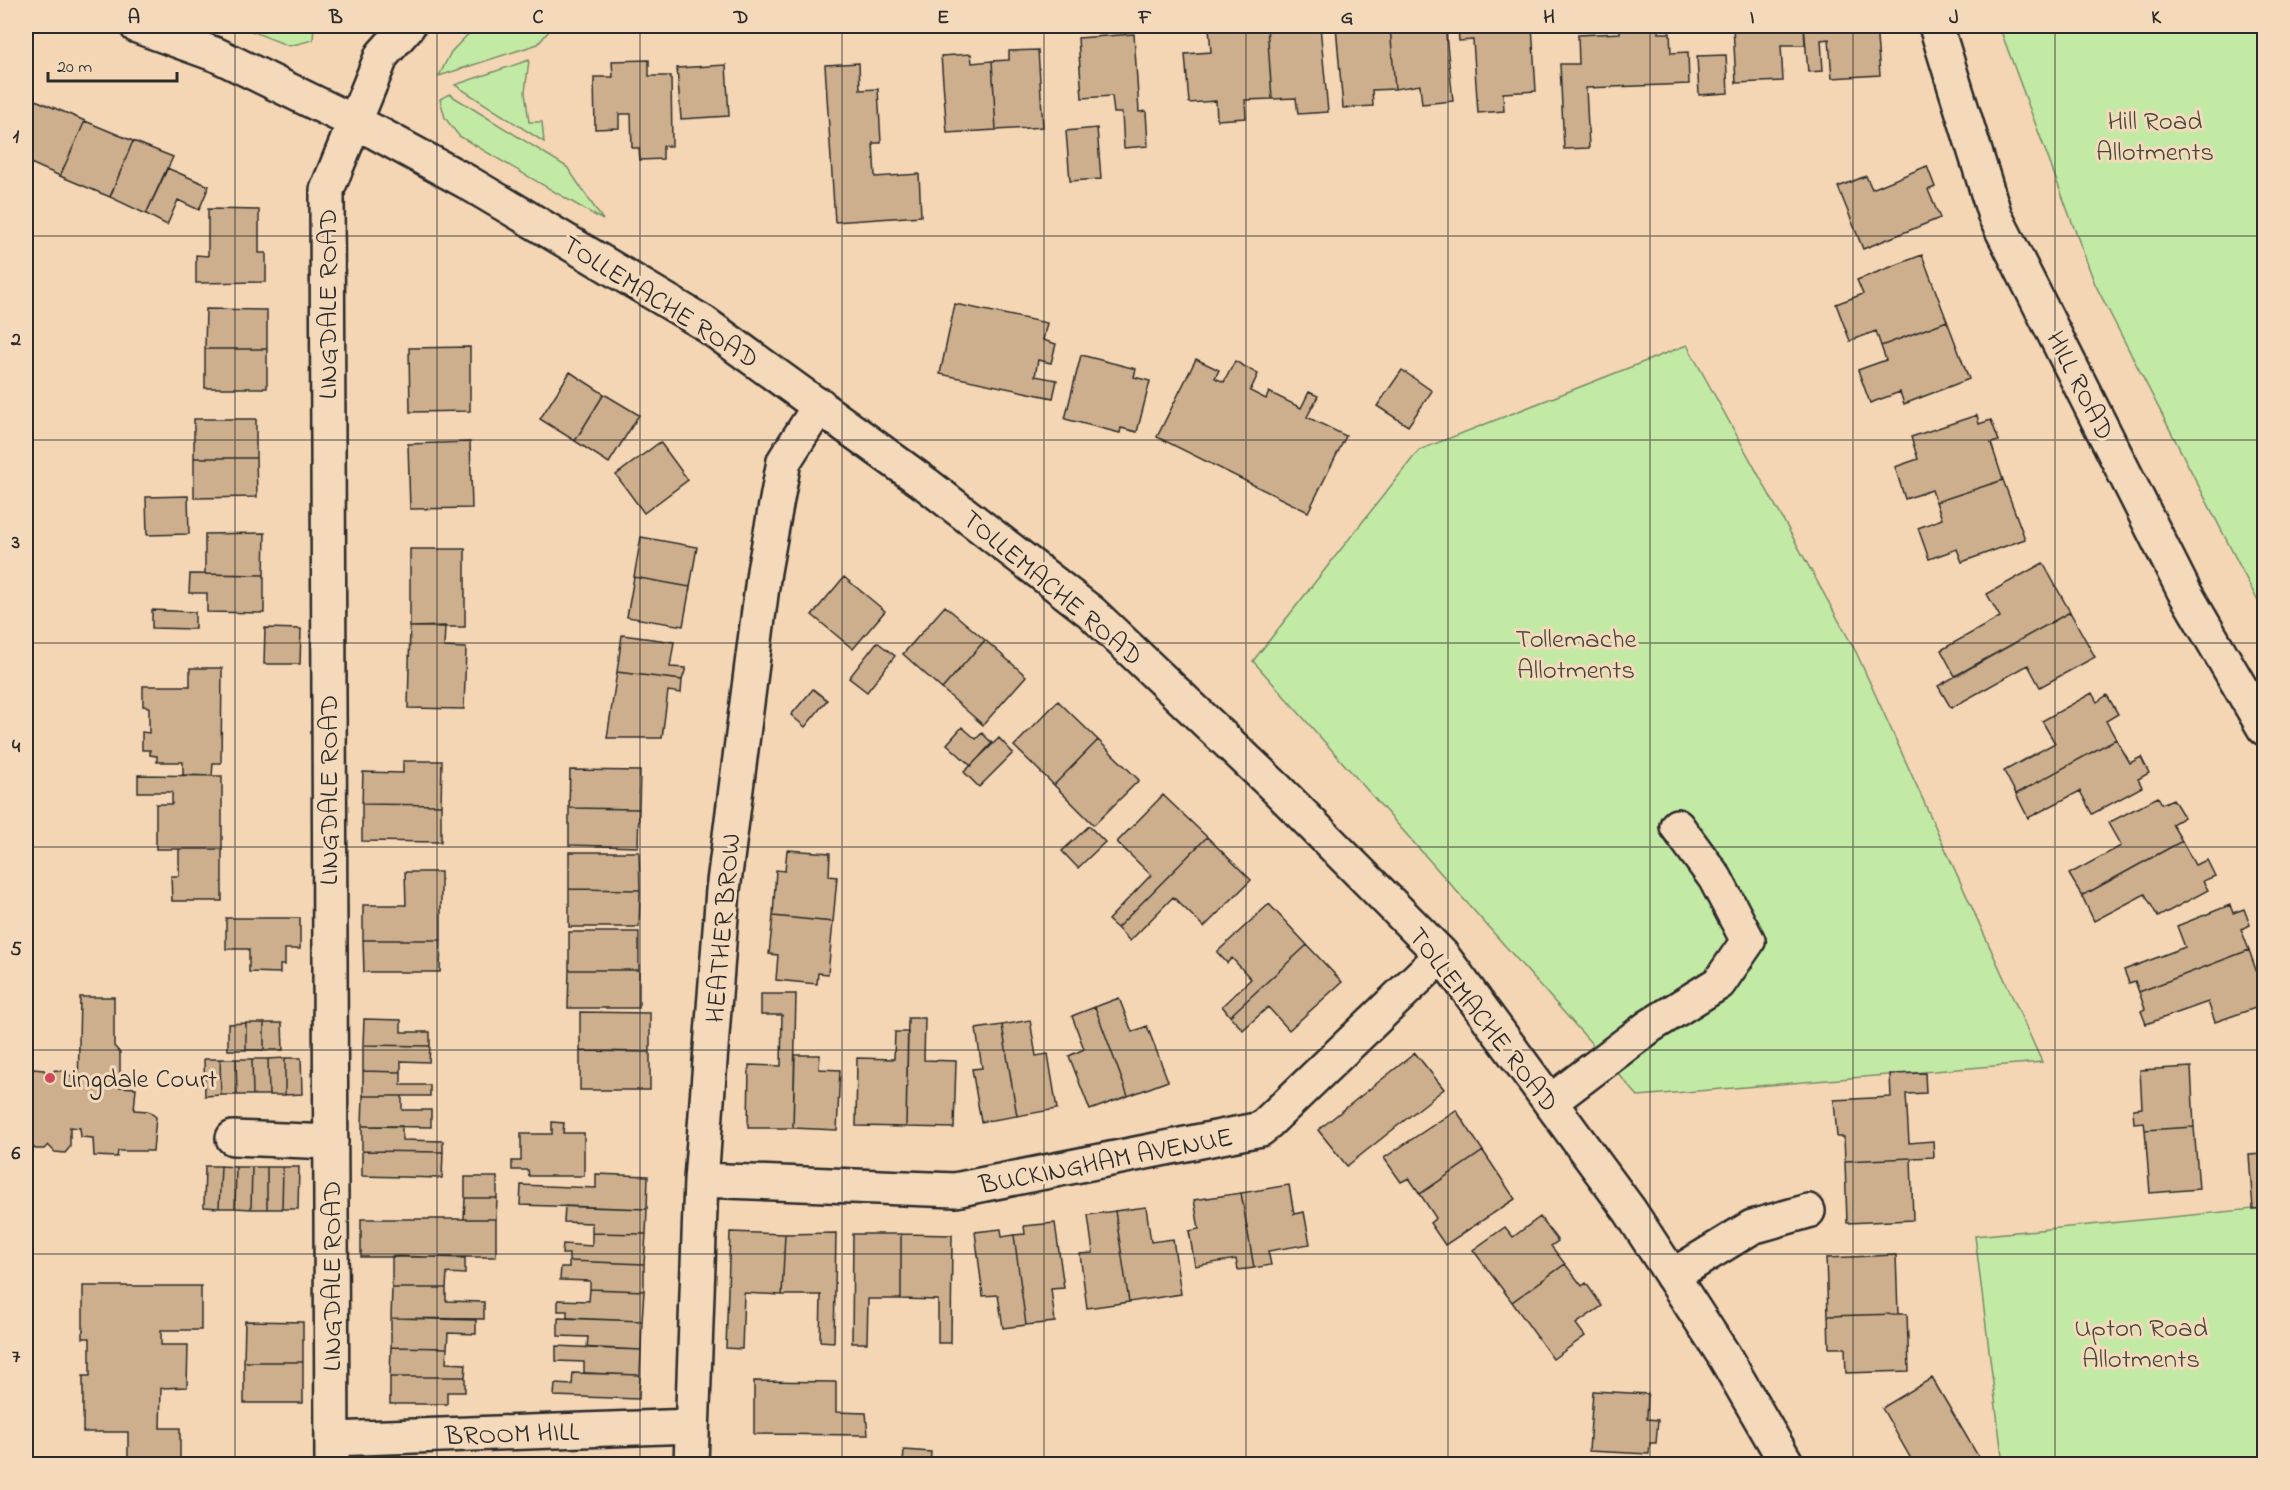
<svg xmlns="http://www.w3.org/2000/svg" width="2290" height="1490" font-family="'Indie Flower',sans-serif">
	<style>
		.green { fill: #c3eaa5; stroke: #778a68; stroke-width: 1.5 }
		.building { fill: #cdaf8d; stroke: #2b2b2b; stroke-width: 1.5 }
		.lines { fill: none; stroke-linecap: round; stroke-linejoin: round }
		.minor-casing { stroke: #2b2b2b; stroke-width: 38 }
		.minor { stroke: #f4d9bb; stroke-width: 33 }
		.grid { fill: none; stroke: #2b2b2b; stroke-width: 1.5; stroke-opacity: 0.55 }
		.poi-dot { fill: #d1495b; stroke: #f4d9bb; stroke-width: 2 }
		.labels { text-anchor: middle; stroke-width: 6; stroke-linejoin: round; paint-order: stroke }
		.park-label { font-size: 27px; fill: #42483d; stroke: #f4d9bb }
		.street-label { font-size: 27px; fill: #2b2b2b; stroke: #f4d9bb }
		.poi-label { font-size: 27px; fill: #2b2b2b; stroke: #f4d9bb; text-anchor: start }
		.neatline { fill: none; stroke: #2b2b2b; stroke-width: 2 }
		.grid-label { font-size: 20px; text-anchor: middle; font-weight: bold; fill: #2b2b2b }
	</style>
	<rect width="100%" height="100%" fill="#f4d6b4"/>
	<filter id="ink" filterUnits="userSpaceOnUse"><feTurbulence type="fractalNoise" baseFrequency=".0167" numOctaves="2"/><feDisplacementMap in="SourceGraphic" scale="12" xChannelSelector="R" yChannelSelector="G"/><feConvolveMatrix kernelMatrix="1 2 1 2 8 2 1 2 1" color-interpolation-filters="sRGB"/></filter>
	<g filter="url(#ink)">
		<path class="green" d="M239,26H314L313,40L289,46Z
			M476,26H553L538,44L439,76L451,52Z
			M1999,26H2264V613L2095,284Z
			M529,60L525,92L529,122H542L544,142L455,85Z
			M449,94L567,167L603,220L459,136L445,118L440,99Z
			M1687,345L1856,652L2042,1062L1638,1096L1253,661L1419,450Z
			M2264,1208V1464H2003L1975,1236Z"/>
		<path class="building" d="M1240,26H1267L1272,99L1245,100L1246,118L1217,120L1216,101L1189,103L1185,54L1211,52L1209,28Z
			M1267,26H1320L1328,112L1298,114L1296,98L1272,99Z
			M1336,26H1390L1395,89L1372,90L1373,106L1343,108Z
			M1390,26H1445L1453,101L1422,104L1420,85L1395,89Z
			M1458,26H1532L1536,91L1503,93L1504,111L1478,113L1473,40L1459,41Z
			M1620,26H1659V33H1670L1671,53L1688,52L1689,84L1586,88L1589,148L1564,149L1560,64H1579L1578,35L1620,33Z
			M1733,26H1804L1805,45H1781L1783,81L1736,83Z
			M1804,26H1876L1880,75L1832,78L1829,39L1821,40L1823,71L1808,72Z
			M1134,34L1139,112L1146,111L1148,146L1124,148L1122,113H1114L1112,96L1082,98L1078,38Z
			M1038,50L1043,127L996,130L992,61L1009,60V51Z
			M971,54L972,63L992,61L996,130L947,133L941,56Z
			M1726,55L1728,93L1699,95L1697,56Z
			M649,60V76H671L672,146H663V159L640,160L639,148H632L631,114H619V128L595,129L594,77H613L612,61Z
			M859,63L860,90L878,89L881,143H873L875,177L919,174L921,216L835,222L825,65Z
			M726,65L729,116L681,119L677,68Z
			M26,96L85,121L60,176L26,161Z
			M85,121L133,141L110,197L60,176Z
			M1097,128L1101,179L1070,181L1066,131Z
			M133,141L173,157L146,214L110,197Z
			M1927,166L1935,187L1928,190L1940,218L1863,249L1838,187L1866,176L1872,189Z
			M167,168L209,186L199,210L178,200L167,225L146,214Z
			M208,209L259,210V253H266V282L196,283V255L208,256Z
			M1922,255L1947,321L1881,346L1876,331L1850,341L1836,304L1863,294L1857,280Z
			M955,304L1047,323L1043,340L1056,344L1051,363L1038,360L1035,376L1057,380L1053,398L940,374Z
			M206,309L267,310V349H205Z
			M1947,321L1969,379L1904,404L1900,392L1870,403L1858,370L1886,360L1881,346Z
			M470,347V411L410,412L409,348Z
			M205,349H267V388H205Z
			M1081,355L1136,369L1134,377L1150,381L1137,432L1121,428L1120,433L1065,419Z
			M1196,359L1219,370L1215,378L1224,382L1235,361L1258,374L1250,391L1266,399L1269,392L1301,408L1309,392L1318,396L1307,417L1346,436L1308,512L1157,437Z
			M1402,370L1432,391L1408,426L1377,406Z
			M570,372L604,394L575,441L540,419Z
			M604,394L639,415L609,463L575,441Z
			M1977,415L1979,424L1991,420L1999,441L1991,443L2003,480L1936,502L1932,490L1905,499L1895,467L1918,459L1911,437Z
			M194,419H256V458H194Z
			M470,442L472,508L410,509L408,444Z
			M660,442L688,480L644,513L616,475Z
			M194,458H256L257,497L194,498Z
			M2003,480L2025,539L1962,562L1957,549L1929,559L1918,528L1942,519L1936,502Z
			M188,496L189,534L147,535L146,497Z
			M265,533L264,575L205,574V534Z
			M641,537L697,547L690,587L634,577Z
			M410,549H465V627H410Z
			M2043,563L2070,612L1955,676L1941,650L2000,617L1987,594Z
			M190,574L264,575V613L207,612V593H189Z
			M634,577L690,587L683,626L627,617Z
			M844,577L885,611L853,649L812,615Z
			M945,606L985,640L942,689L903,654Z
			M152,610L195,612V629L152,628Z
			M2070,612L2095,657L2040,687L2028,665L1951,708L1938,686Z
			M445,626L444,647L466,648L464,709L408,708L410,627Z
			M265,628L301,629L300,664H264Z
			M622,635L674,642L670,667L686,668L682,680L617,672Z
			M985,640L1026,676L983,725L942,689Z
			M877,642L895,656L867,692L849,678Z
			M190,668H222L221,763H213L212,776L183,775V762H157V756L150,755V750H142V732L149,733V707L143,706V686H190Z
			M617,672L682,680L681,693L668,691L662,738H607Z
			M813,689L827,700L805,727L791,715Z
			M2092,693L2097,702L2107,695L2118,714L2106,721L2116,739L2016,794L2004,771L2055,743L2042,721Z
			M1058,701L1098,740L1054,785L1014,746Z
			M962,727L976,739L982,733L992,743L971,766L947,744Z
			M999,738L1013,753L979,787L964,772Z
			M2116,739L2130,763L2141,757L2149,773L2138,779L2142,787L2092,814L2080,791L2028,818L2016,794Z
			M1098,740L1139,780L1094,825L1054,785Z
			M403,761H442L441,805L362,804L363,772L403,773Z
			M570,770L640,771L639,809L569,808Z
			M138,775L222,776V849H156V804H172V792H138Z
			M1163,795L1207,837L1117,928L1108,920L1151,875L1117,842Z
			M2158,797L2162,804L2173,799L2184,817L2172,824L2182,841L2082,896L2069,874L2121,846L2108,823Z
			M362,804L441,805V842L362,841Z
			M569,808L639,809L638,847L569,845Z
			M1089,826L1105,842L1078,868L1062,851Z
			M1207,837L1251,880L1204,927L1173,897L1130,941L1117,928Z
			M2182,841L2195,865L2207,860L2215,876L2203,881L2208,890L2158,917L2145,894L2094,921L2082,896Z
			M179,849H222V901H172L171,876H179Z
			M787,850L830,853L829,876L837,877L833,922L773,916L776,870L785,871Z
			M569,852H639L640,890L569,889Z
			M405,872H441V940H363V905H406Z
			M569,889L640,890L639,927H569Z
			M1269,904L1307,945L1230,1016L1222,1006L1251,979L1232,958L1227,963L1217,952Z
			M2230,905L2233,913L2244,909L2250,925L2241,929L2249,950L2139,992L2135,981L2129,983L2124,970L2185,947L2177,926Z
			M773,916L833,922L828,974L818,973L817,984L776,980L778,955L769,954Z
			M226,918H300V949H285V965H280V973L249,972V949H226Z
			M569,932H639V970H569Z
			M363,940H441L440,972H364Z
			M1307,945L1342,982L1289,1030L1268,1007L1243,1030L1230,1016Z
			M2249,950L2257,973L2264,970V1005L2215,1022L2208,1002L2146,1024L2141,1011L2145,1009L2139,992Z
			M569,970H639V1008H568Z
			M761,994H796L793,1128H748L749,1065L781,1066L782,1015H761Z
			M80,997H114V1046L120,1053V1087L136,1088L134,1110L148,1111L156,1117L153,1151H118L117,1157L94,1156L93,1138L81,1137L80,1128L70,1127V1147L65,1153L55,1152L48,1145L44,1149H35L26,1138V1086L33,1069L44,1070L48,1077L55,1070L67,1072L72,1078L73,1088H78Z
			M1119,998L1132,1032L1147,1026L1168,1081L1128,1096L1095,1007Z
			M1095,1007L1128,1096L1090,1110L1069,1056L1084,1049L1072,1016Z
			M580,1012L650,1013V1052L580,1051Z
			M908,1018H925L924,1060L956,1061L954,1128L906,1127Z
			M364,1019L401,1020V1032H430V1046L363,1045Z
			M1030,1020L1036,1056L1048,1054L1057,1109L1017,1116L1002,1025Z
			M246,1023V1050H228V1024Z
			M246,1023H264V1050H246Z
			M264,1023H282L283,1050H264Z
			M1002,1025L1017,1116L981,1122L972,1069L982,1068L976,1029Z
			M895,1032H908L906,1127L856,1126L857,1058L894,1059Z
			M363,1045L430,1046L429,1062L401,1061V1072L363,1071Z
			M580,1051L650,1052V1090H580Z
			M1415,1053L1444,1089L1347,1166L1318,1130Z
			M795,1055H820L819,1069L840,1070L837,1130L793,1128Z
			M285,1058H301L302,1094L285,1095Z
			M285,1058V1095H269L268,1059Z
			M204,1059H220L221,1095L205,1096Z
			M220,1059H236L237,1095H221Z
			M236,1059H252L253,1095H237Z
			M252,1059H268L269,1095H253Z
			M2191,1067L2194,1127L2145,1130L2144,1122L2134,1123L2133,1109L2142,1108L2140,1070Z
			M363,1071L401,1072V1085H430V1096H363Z
			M1925,1073L1926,1093L1906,1094L1909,1143L1933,1141L1934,1157L1845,1161L1844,1137H1837L1834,1100L1891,1097L1890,1074Z
			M363,1096H402V1110H431V1127L362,1126Z
			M1456,1110L1483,1151L1420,1194L1409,1178L1401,1182L1384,1158Z
			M552,1122L564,1123L563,1133H584V1176H529L528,1170H512V1161H521V1134H552Z
			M362,1126H402V1140L443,1141V1152L362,1151Z
			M2194,1127L2199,1189L2150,1193L2145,1130Z
			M362,1151L443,1152L442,1178L362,1176Z
			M1483,1151L1515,1199L1445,1245L1430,1223L1436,1218L1420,1194Z
			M2264,1154V1208L2253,1209L2249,1155Z
			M1911,1158L1913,1220L1847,1223L1845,1161Z
			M205,1166H221L219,1208L204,1207Z
			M221,1166L236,1167L235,1208H219Z
			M236,1167H252L251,1209L235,1208Z
			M252,1167H267V1209H251Z
			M267,1167H283L282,1209H267Z
			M283,1167H299L298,1209H282Z
			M596,1174L648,1176L647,1209L520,1205L521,1185L596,1188Z
			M465,1177H497V1198H465Z
			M1289,1185L1294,1214L1304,1212L1310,1244L1268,1251L1271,1265L1254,1268L1241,1193Z
			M1241,1193L1254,1268L1238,1270L1236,1259L1195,1266L1189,1231L1199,1229L1194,1200Z
			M465,1198H497L496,1219H464Z
			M565,1206L647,1209L646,1234L592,1233V1223L564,1222Z
			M1146,1207L1151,1242L1173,1239L1181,1294L1129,1302L1115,1211Z
			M1115,1211L1129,1302L1087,1308L1080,1254L1093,1253L1088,1215Z
			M1540,1217L1558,1241L1551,1246L1565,1264L1512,1302L1473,1250L1505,1227L1513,1237Z
			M361,1219H496V1257H361Z
			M1055,1223L1064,1288L1051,1289L1055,1322L1026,1325L1014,1235L1025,1234L1024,1226Z
			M1001,1229L1002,1237L1014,1235L1026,1325L1003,1328L998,1295L983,1296L975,1232Z
			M730,1232L785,1234L782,1295L744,1293L742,1349L726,1348Z
			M592,1233L646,1234L644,1264L569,1261V1254H562L563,1244L592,1246Z
			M836,1233L834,1342L820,1341L821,1295H782L785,1234Z
			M853,1234H901V1299H868L867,1343H852Z
			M901,1234L952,1235L951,1343H938V1300L901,1299Z
			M1896,1255L1898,1314L1828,1316L1826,1258Z
			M392,1256L465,1258V1274L447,1273L446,1288H392Z
			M569,1261L644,1264V1291L590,1289V1281L560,1280L561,1267H569Z
			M1565,1264L1582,1286L1586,1283L1602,1306L1576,1324L1585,1336L1553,1359L1512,1302Z
			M83,1286H201V1330H161V1345H188L187,1387L161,1388L160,1428H180V1464H128V1432H83V1376H90V1338H83Z
			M392,1288H446V1301L484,1302V1319L391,1318Z
			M590,1289L644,1291L642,1321L567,1318V1311H558V1300L589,1301Z
			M1898,1314H1907L1909,1371L1846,1373L1845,1348H1829L1828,1316Z
			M391,1318L476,1320V1334L448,1333L447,1348L391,1347Z
			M558,1318L642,1321L641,1350L587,1348L588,1337L558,1336Z
			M245,1321L303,1322V1362H244Z
			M556,1346L641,1350L640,1375L584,1373V1362L556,1361Z
			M391,1347L447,1348L446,1363L466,1364L465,1377H390Z
			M244,1362H303V1403H244Z
			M573,1373L640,1375L639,1399L554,1396L555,1384L572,1385Z
			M390,1377H465V1392H447V1404H390Z
			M1932,1378L1981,1461L1982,1464H1914L1882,1408Z
			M754,1381L836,1382V1412L866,1413L868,1435L754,1434Z
			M1593,1391L1648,1394L1647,1419L1658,1420L1656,1443H1650L1649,1454L1589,1451Z
			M904,1450L931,1452L930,1464H903Z
			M565,1460H651V1464H566Z
			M565,1460L566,1464H533V1461Z
			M504,1461H533V1464H504Z"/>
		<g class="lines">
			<g class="minor-casing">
				<path id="minor" d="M137,26L217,55L377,133L467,182L704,323L926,484L1091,612L1275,787L1442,955L1630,1211L1723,1354L1787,1464
					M1936,26L1995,216L2184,591L2264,728
					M1550,1102L1650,1026L1719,983L1748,941L1715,878L1677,826
					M233,1138L331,1142
					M701,1180L955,1190L1261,1129L1442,955
					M1672,1276L1752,1227L1808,1211
					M333,1439L692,1426
					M332,1464L327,190L382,55L408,26
					M691,1464L701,1180L723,890L764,571L784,461L820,405"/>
			</g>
			<use href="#minor" class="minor"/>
		</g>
	</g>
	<path class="grid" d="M235,26V1464M437,26V1464M640,26V1464M842,26V1464M1044,26V1464M1246,26V1464M1448,26V1464M1650,26V1464M1853,26V1464M2055,26V1464M26,236H2264M26,440H2264M26,643H2264M26,847H2264M26,1050H2264M26,1254H2264"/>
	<circle class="poi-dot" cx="50" cy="1078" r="6"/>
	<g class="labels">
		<g class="park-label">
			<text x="2155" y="129">Hill Road<tspan x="2155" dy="31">Allotments</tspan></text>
			<text x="1576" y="647">Tollemache<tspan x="1576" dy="31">Allotments</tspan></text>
			<text x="2141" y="1336">Upton Road<tspan x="2141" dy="31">Allotments</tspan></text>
		</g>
		<g class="street-label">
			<text transform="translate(661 301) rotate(32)" y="9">TOLLEMACHE ROAD</text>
			<text transform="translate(327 304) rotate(-90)" y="9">LINGDALE ROAD</text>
			<text transform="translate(2081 385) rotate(63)" y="9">HILL ROAD</text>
			<text transform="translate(1053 587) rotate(40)" y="9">TOLLEMACHE ROAD</text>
			<text transform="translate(328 790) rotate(-90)" y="9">LINGDALE ROAD</text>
			<text transform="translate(722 928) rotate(-85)" y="9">HEATHER BROW</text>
			<text transform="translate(1484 1019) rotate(52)" y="9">TOLLEMACHE ROAD</text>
			<text transform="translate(1106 1160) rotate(-11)" y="9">BUCKINGHAM AVENUE</text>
			<text transform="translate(331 1276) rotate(-90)" y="9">LINGDALE ROAD</text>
			<text transform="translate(512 1433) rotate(-2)" y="9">BROOM HILL</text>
		</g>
		<g class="poi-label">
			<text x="62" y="1087">Lingdale Court</text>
		</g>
	</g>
	<rect width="2290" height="1490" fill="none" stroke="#f4d9bb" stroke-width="66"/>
	<path d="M48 72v9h129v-9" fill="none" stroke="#2b2b2b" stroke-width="3"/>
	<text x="57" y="72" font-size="18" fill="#2b2b2b" stroke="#f4d9bb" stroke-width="4.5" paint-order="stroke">20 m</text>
	<rect x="33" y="33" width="2224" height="1424" class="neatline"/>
	<g class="grid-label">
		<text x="134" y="23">A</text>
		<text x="336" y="23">B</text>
		<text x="538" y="23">C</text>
		<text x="741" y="23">D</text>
		<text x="943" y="23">E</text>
		<text x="1145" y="23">F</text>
		<text x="1347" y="23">G</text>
		<text x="1549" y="23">H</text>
		<text x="1752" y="23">I</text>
		<text x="1954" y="23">J</text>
		<text x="2156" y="23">K</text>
		<text x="16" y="142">1</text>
		<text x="16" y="345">2</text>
		<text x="16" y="548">3</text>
		<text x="16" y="752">4</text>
		<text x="16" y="955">5</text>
		<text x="16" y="1159">6</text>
		<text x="16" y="1362">7</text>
	</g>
</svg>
